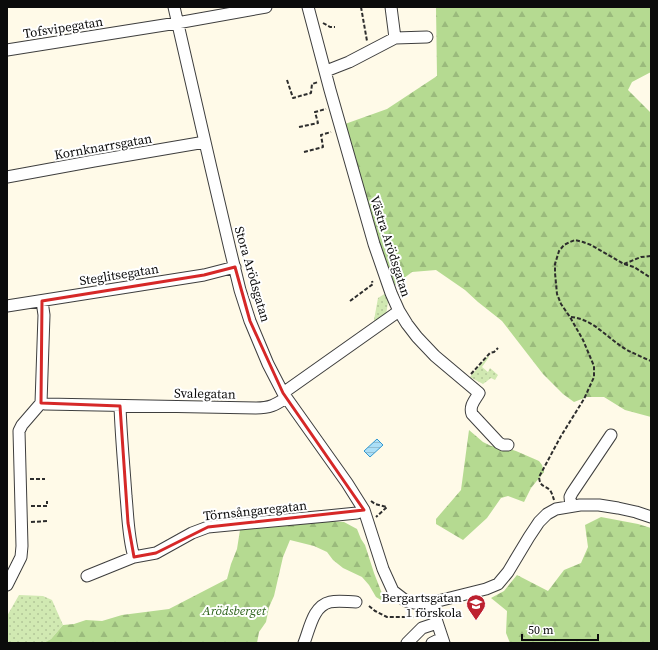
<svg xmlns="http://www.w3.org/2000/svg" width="658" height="650" font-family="'Source Serif 4',serif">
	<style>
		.green { fill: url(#green-dots) }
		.forest { fill: url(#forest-firs) }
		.water { fill: url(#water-rules); stroke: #3298d0 }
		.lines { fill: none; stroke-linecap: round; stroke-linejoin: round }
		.minor-casing { stroke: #3e3e3e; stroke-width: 13 }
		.path { stroke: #2d2d2d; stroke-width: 2; stroke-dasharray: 4 2; stroke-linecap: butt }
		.minor { stroke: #fff; stroke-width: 11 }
		.marked { fill: none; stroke: #d62828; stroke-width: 3; stroke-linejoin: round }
		.labels { text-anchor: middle; stroke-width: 4; stroke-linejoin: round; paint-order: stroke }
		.street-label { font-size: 13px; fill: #0b0b0b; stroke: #fff }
		.poi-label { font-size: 13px; fill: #0b0b0b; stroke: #fff; text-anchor: end }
		.park-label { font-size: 13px; font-style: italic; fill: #2d631b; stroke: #fff }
	</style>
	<defs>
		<pattern id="green-dots" width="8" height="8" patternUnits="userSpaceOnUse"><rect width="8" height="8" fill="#d1e9b2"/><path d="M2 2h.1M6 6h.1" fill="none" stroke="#b2c698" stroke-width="1.8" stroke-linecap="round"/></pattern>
		<pattern id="forest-firs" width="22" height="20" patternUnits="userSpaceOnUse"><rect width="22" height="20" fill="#b5da91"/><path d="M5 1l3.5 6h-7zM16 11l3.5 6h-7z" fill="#9aba7c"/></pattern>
		<pattern id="water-rules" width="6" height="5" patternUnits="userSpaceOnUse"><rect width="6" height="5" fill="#acdff7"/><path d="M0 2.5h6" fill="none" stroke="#93bed2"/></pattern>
	</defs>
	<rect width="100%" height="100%" fill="#fffae8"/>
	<path class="green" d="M386,293L388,302L386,315L375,323L374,320L378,298Z
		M488,356L489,357L482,367L488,372L490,368L498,375L495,380L491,378L483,384L470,377Z
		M19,595L43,596L52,600L63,625L51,639L43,643H7V616Z"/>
	<path class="forest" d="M436,7H651V72L632,82L628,90L651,113V417L625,410L604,397H587L574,402L563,394L543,374L502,321L478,302L465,290L436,270L412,272L395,285L366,205L345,124L387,109L437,76Z
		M469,430L483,442L491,446L506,448L516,451L539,461L542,465L544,472L531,488L524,502L508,496L501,498L487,518L463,540L436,524V519L461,490Z
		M601,517L638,524L651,528V643H510L506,633L507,611L491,598L504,591L517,575L548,591L564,570L581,563L588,547L585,525Z
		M325,521L344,522L357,529L361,539L365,545L374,573L381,591L384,596L381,600L376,597L369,585L362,577L343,568L333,560L327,552L314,546L290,540L283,557L274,596L269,607L266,622L259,632L257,643H43L51,639L63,625L74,624L86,620L102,621L122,615L169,609L227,579L231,564L237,549L240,530Z"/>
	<path class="water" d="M377,439L383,445L370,457L364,451Z"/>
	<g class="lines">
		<g class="minor-casing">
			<path id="minor" d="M174,7L211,168L230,249L240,290L250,321L268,364L283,393L347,483L364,510L383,569L393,591L406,601L414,603L426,604L486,589L498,584L508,572L529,537L539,522L547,514L556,509L580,505H599L618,508L636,512L651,517
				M308,7L330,90L374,244L391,293L399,311L407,324L417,337L435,356L479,393C475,400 469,406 472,414L499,443L503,445H508
				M395,38L427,37
				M7,50L177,23L266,7
				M326,71L349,62L395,38L391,7
				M7,177L94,161L205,142
				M7,306L204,275L235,267
				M283,393L399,311
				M41,403L45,404L256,408C270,408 275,405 286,398
				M120,406C121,436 124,466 126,496C128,516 128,537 134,557
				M571,506L570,497L572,493L611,435
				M87,576L134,557L156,553L192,533L208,527L327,516L357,513L364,510
				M7,585L21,557L22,546L19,431L22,425L41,403L44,315L42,301
				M431,604L444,643
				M304,643C310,628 313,606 330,602C339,600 348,602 356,602
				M407,643L422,628L437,623
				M432,643L442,638"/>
		</g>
		<path class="path" d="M361,7L367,41
			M323,23L330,27H335
			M287,80L293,98L311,93L312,84L318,82
			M299,127L318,123L315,112L326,109
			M304,152L323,147L321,135L331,132
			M624,264L641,257L651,256
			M350,301L373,284L372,281
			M571,317C595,319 610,342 631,352C637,355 644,358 651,361
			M471,374L490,353L494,352L498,348
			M30,479H45
			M554,500C553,497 552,493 550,490C544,485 540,487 539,477L561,436L584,399L594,377V366L583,340L570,317L561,304L557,294L555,273V264L559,251L564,245L570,242L575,240L583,242L591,245L624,264L634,267L651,278
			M371,501L375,504L387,507L376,517
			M31,506H47V501
			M31,522L48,521
			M369,606L375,611L387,617H420"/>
		<use href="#minor" class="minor"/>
	</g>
	<path class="marked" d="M235,267L250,321L283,393L364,510L208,527L156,553L134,557L128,523L120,406L41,403L42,301L204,275Z"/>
	<defs>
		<g id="school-pin" transform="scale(1)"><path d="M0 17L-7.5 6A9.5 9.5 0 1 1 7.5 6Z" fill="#bd212f" stroke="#fff"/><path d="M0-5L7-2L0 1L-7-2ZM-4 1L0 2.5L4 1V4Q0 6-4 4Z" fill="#fff"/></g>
	</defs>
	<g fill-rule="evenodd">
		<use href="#school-pin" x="476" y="604"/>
	</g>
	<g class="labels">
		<g class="street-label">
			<text transform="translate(63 27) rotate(-9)" y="5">Tofsvipegatan</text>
			<text transform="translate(103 146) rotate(-10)" y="5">Kornknarrsgatan</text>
			<text transform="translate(391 246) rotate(72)" y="5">Västra Arödsgatan</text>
			<text transform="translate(119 274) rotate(-9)" y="5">Steglitsegatan</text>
			<text transform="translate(253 274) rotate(74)" y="5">Stora Arödsgatan</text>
			<text transform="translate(205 393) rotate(1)" y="5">Svalegatan</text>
			<text transform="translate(255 510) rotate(-6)" y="5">Törnsångaregatan</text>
		</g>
		<g class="poi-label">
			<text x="462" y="602">Bergartsgatan<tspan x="462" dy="15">1 förskola</tspan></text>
		</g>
		<g class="park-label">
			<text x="234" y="615">Arödsberget</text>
		</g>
	</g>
	<rect width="658" height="650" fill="none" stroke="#0b0b0b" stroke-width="16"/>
	<path d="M522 634v6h76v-6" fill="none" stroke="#0b0b0b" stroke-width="2"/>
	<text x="528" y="634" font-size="12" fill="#0b0b0b" stroke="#ffffff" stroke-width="3" paint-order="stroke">50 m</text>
</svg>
